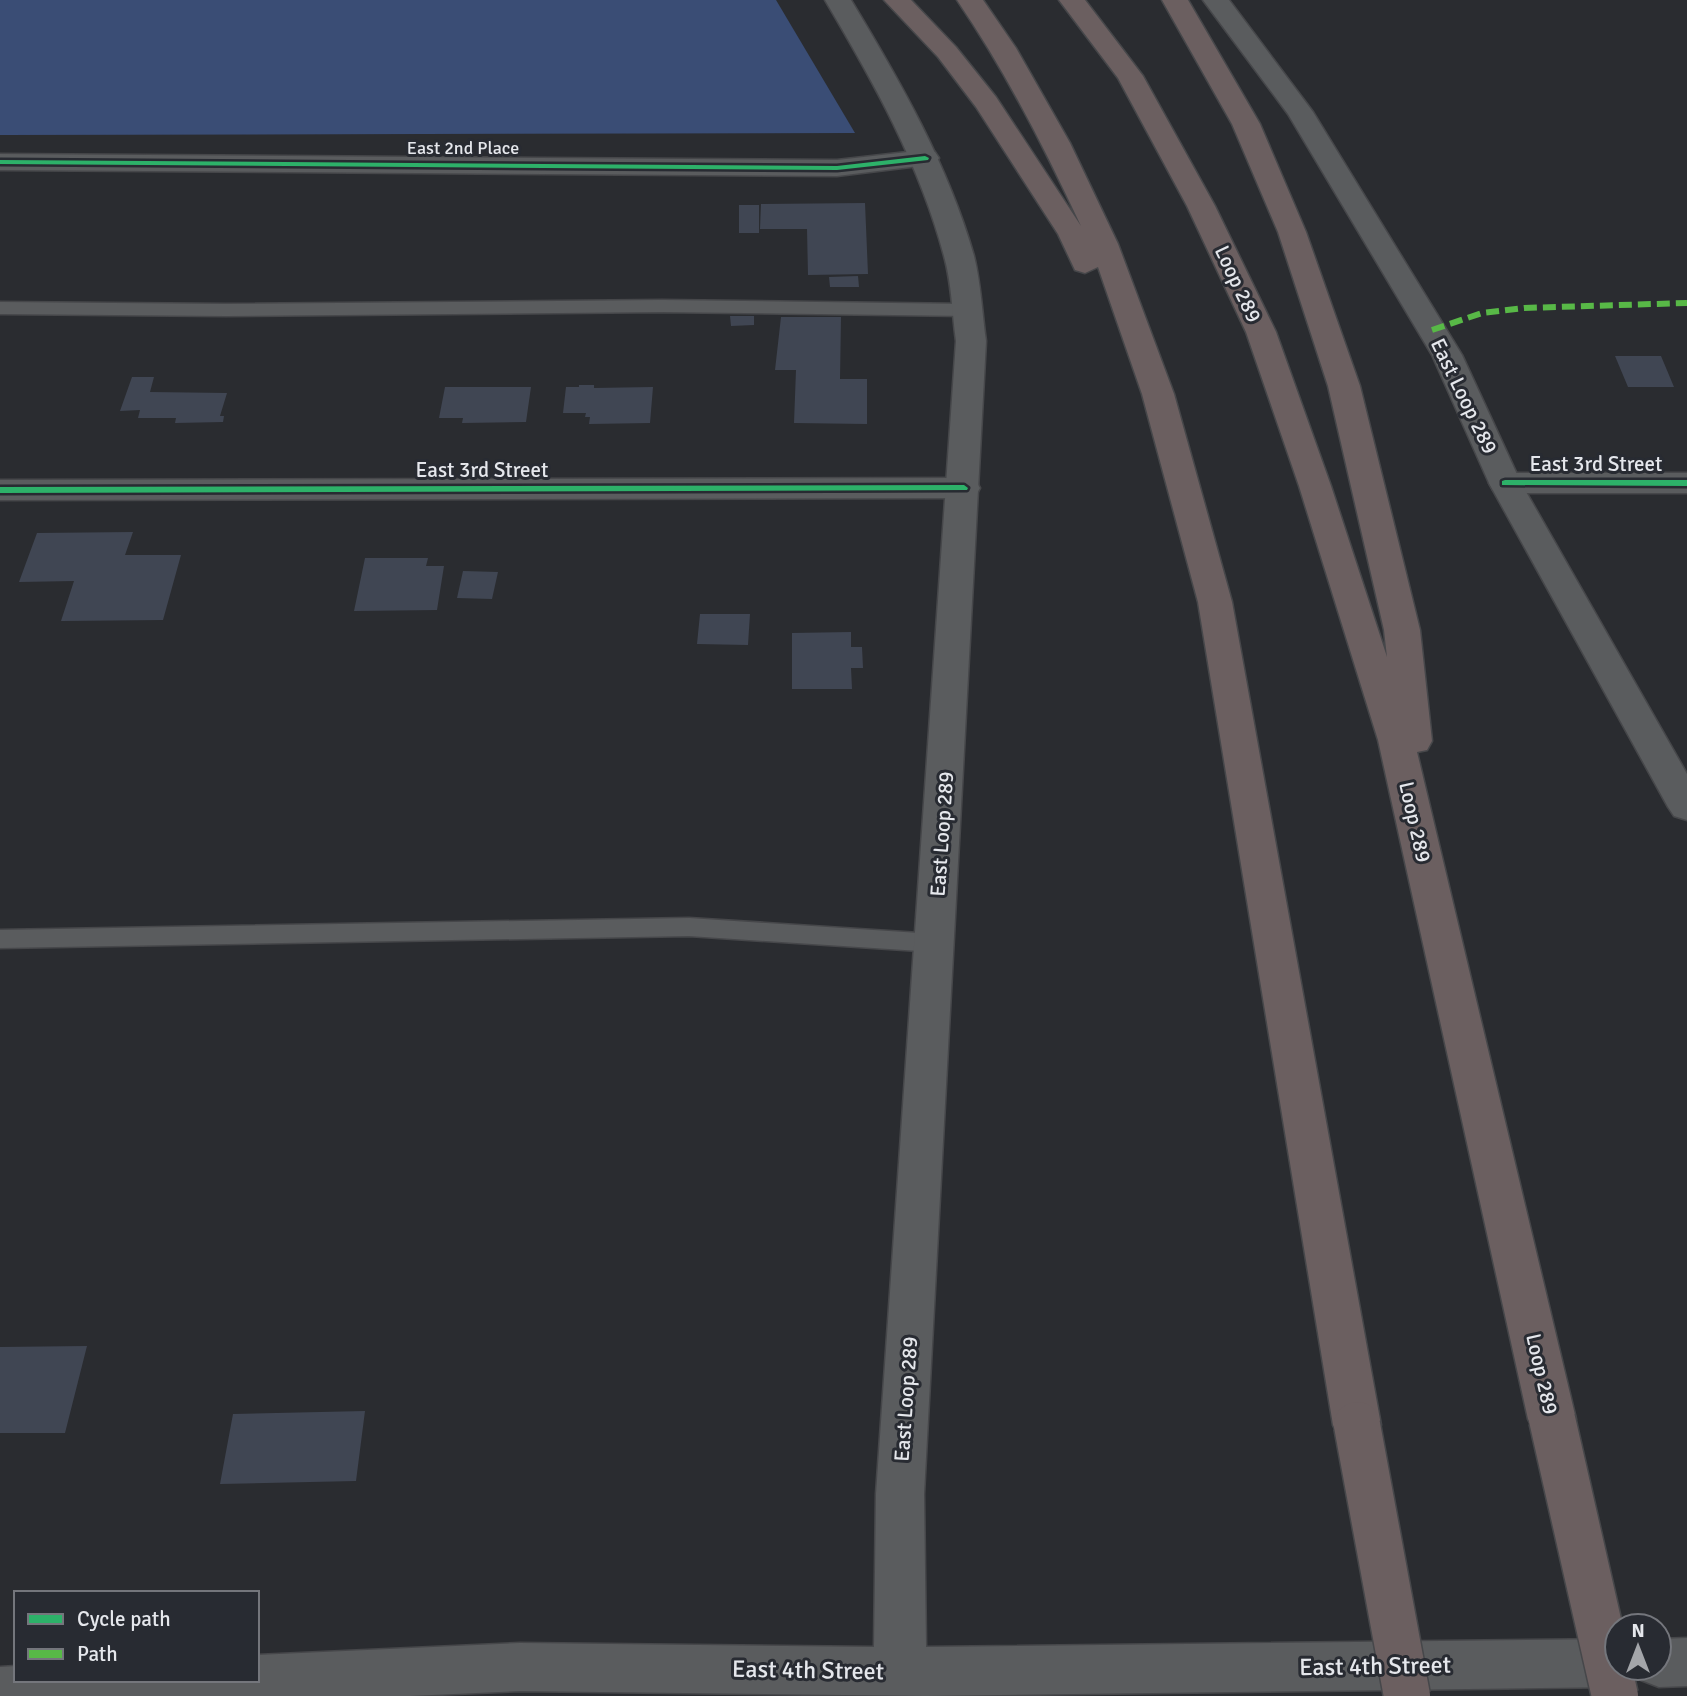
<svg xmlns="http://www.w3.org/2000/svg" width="1687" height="1696" font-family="Signika,sans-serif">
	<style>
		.green { fill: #3a4d75 }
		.building { fill: #404653 }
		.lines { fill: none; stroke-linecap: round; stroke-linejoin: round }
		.service-casing { stroke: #46474a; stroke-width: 3 }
		.minor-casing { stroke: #46474a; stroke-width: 3 }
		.secondary-casing { stroke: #46474a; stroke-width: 3 }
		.motorway-casing { stroke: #46474a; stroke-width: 3 }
		.service { fill: #5a5c5e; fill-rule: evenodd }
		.minor { fill: #5a5c5e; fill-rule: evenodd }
		.secondary { fill: #5a5c5e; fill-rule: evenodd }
		.motorway { fill: #6b5f60; fill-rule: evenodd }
		.motorway-bridge-casing { stroke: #46474a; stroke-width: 49; stroke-linecap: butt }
		.motorway-bridge { stroke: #6b5f60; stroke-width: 46 }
		.quiet { stroke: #58b947; stroke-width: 6; stroke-dasharray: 13 6; stroke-linecap: butt }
		.cycleway-casing { stroke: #282b32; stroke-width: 5 }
		.cycleway { fill: #2db169; fill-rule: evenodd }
		.labels { text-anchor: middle; stroke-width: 6; stroke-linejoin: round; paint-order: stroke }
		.far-street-label { font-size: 18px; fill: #e5e7ec; stroke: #282b32 }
		.street-label { font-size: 21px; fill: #e5e7ec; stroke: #282b32 }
		.near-street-label { font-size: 24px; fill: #e5e7ec; stroke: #282b32 }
	</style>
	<rect width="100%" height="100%" fill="#2a2c30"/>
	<path class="green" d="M0,0H776L855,133L0,135Z"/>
	<path class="building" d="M865,203L868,274L808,275L807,229H760L761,204Z
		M739,205H759V233H739Z
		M858,276L859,287H830L829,277Z
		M730,316H754V325L731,326Z
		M781,317H841L840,379H867V424L794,423L796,370H775Z
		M1615,356H1661L1674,387H1628Z
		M132,377H154L150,392L227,393L220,416H224L223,422L175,423L176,418H138L140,410L120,411Z
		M579,385H594V388L653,387L650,423L589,424L590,417H585L586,413H563L566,387H579Z
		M445,387H531L526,422L462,423L463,418H439Z
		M133,532L125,555H181L163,620L61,621L74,581L19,582L37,533Z
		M365,558H428L426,566H444L437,610L354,611Z
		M463,571L498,572L492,599L457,598Z
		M700,614H750L748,645L697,644Z
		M851,632V647H862L863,668H851L852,689H792V633Z
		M87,1346L65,1433H0V1347Z
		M365,1411L356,1481L220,1484L233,1414Z"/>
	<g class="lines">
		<g class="service-casing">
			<path id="service" d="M662,300L967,304L977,310L967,316L662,312L226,316L0,314V302L226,304Z
				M689,918L935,934L944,937L948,943L944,949L935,952L689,936L0,948V930Z"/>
		</g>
		<g class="minor-casing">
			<path id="minor" d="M925,150L935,152L939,158L935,164L837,176L0,170V154L837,160Z
				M1505,473H1687V493H1505L1493,490L1489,483L1493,476Z
				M964,478L976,481L980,488L976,495L964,498L0,500V480Z"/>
		</g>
		<g class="secondary-casing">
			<path id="secondary" d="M825,0H851C900,81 948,165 974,256C981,284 982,313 986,341L924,1494L926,1647L1617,1639V1668H1659V1639L1687,1638V1686L1659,1687L1641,1680L1638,1673L1635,1680L1617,1687L926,1696L520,1691L410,1696H0V1667L16,1666V1680H257V1655L520,1643L874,1647L876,1494L956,341C952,313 952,284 944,256C920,165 873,81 825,0Z
				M1203,0H1229L1313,112L1462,355L1521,483L1687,774V820L1674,816L1668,807L1489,483L1432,355L1288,114Z"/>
		</g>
		<g class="motorway-casing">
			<path id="motorway" d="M884,0H911L956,47L996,97L1081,226C1044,147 1006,72 957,0H983L1016,48L1070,143L1118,244L1174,394L1232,602L1381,1425L1374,1439L1357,1445L1340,1439L1333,1425L1198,602L1142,394L1098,267L1085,273L1075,270L1058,234L976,107L938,57Z
				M1059,0H1085L1143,76L1215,206L1276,332L1331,486L1387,657L1384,630L1328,386L1278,232L1232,124L1162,0H1188L1260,124L1306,232L1360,386L1420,630L1432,741L1427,750L1417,752L1576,1419L1569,1433L1552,1439L1535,1433L1528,1419L1378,740L1299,486L1246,332L1187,206L1118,78Z"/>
		</g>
		<use href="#service" class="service"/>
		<use href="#minor" class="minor"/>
		<use href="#secondary" class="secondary"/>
		<use href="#motorway" class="motorway"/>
		<g class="motorway-bridge-casing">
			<path id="motorway-bridge" d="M1552,1419L1615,1696
				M1357,1425L1407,1696"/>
		</g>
		<use href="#motorway-bridge" class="motorway-bridge"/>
		<path class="quiet" d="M1432,330L1482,313L1524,308L1687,303"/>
		<g class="cycleway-casing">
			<path id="cycleway" d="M925,156L929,158L928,160L837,170L0,164V160L837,166Z
				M1505,480H1687V486L1502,485V481Z
				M964,485L968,488L967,490L0,493V487Z"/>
		</g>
		<use href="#cycleway" class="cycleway"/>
	</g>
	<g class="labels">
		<g class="far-street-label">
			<text x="463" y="154">East 2nd Place</text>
		</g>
		<g class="street-label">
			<text transform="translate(1238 284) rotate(65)" y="7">Loop 289</text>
			<text transform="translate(1464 396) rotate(64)" y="7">East Loop 289</text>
			<text x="1596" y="471">East 3rd Street</text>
			<text x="482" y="477">East 3rd Street</text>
			<text transform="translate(1415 822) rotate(77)" y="7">Loop 289</text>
			<text transform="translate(942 834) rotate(-86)" y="7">East Loop 289</text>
			<text transform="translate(1542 1374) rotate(77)" y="7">Loop 289</text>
			<text transform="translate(906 1399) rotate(-86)" y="7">East Loop 289</text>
		</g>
		<g class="near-street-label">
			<text transform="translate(1375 1666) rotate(-1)" y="8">East 4th Street</text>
			<text transform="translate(808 1670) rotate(1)" y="8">East 4th Street</text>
		</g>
	</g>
	<rect x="14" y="1591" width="245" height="91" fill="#282b32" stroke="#74767c" stroke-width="2"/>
	<rect x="28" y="1614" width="35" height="10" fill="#2db169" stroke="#74767c" stroke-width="2"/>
	<text x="77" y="1626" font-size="21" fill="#e5e7ec">Cycle path</text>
	<rect x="28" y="1649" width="35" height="10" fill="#58b947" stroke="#74767c" stroke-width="2"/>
	<text x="77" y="1661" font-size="21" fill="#e5e7ec">Path</text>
	<g transform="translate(1638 1647)"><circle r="33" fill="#282b32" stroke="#74767c" stroke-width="2"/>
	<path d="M0-5L12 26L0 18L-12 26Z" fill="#a4a6aa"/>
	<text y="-10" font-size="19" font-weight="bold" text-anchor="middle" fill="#e5e7ec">N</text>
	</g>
</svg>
